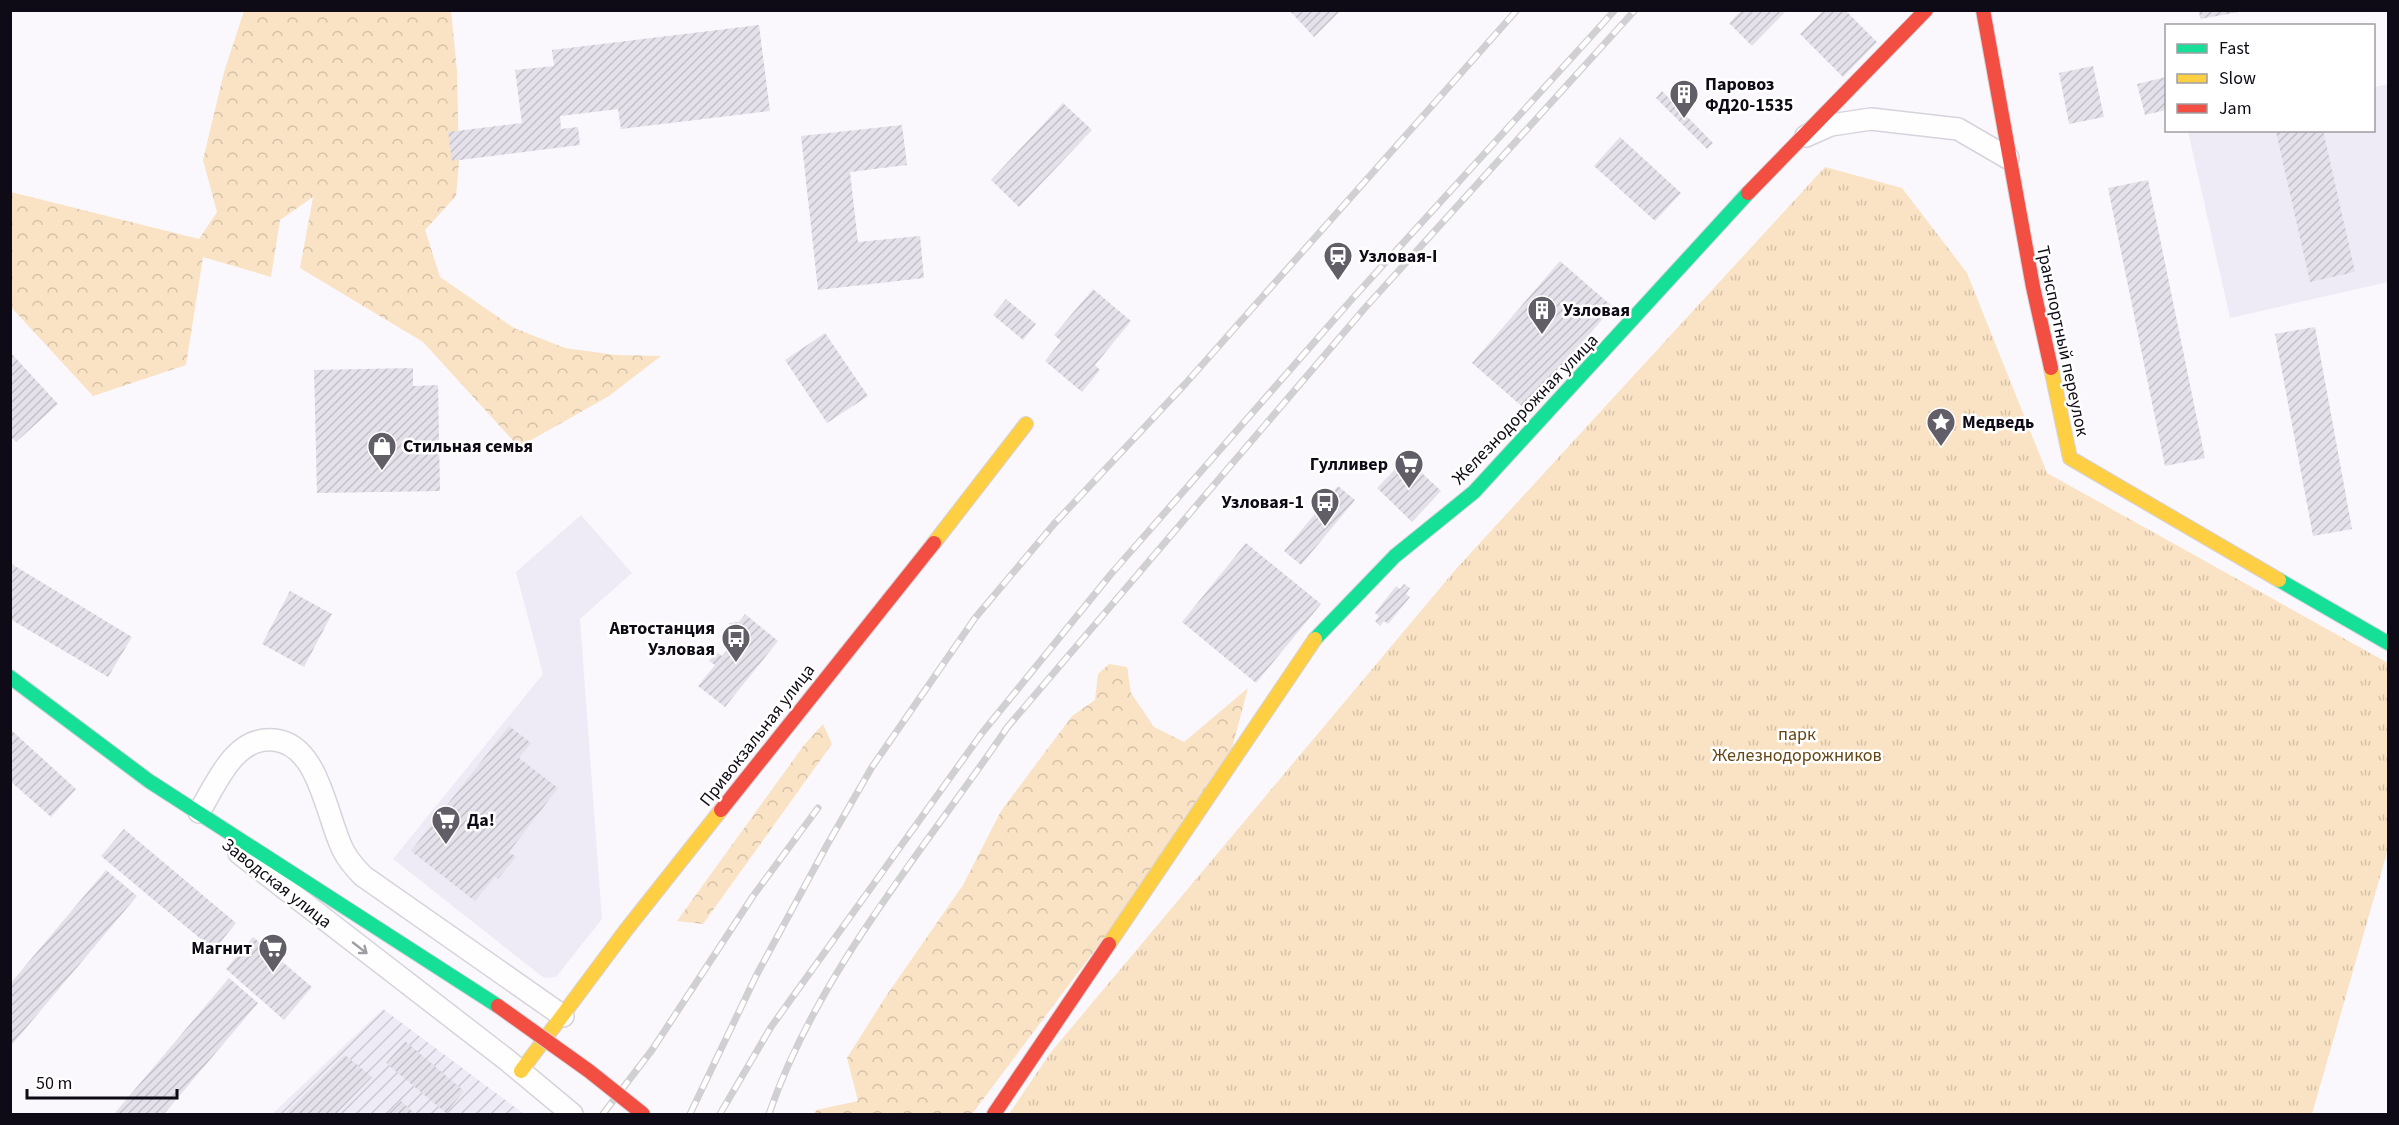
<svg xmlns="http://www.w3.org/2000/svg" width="2399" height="1125" font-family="'Source Sans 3',sans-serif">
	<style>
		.built { fill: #efebf6 }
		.industrial { fill: url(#industrial-furrows) }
		.forest { fill: url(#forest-crowns) }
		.park { fill: url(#park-tufts) }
		.building { fill: url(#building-hatch) }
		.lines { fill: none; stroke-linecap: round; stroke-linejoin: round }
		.street-casing { stroke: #d6d3dc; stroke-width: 24 }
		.fast-casing { stroke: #d6d3dc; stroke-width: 16 }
		.slow-casing { stroke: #d6d3dc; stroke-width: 16 }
		.jam-casing { stroke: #d6d3dc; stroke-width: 16 }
		.street { stroke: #fefeff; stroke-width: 21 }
		.fast { stroke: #16e098; stroke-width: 14 }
		.slow { stroke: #ffcf43; stroke-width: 14 }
		.jam { stroke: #f24e42; stroke-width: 14 }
		.rail-casing { stroke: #d0d0d2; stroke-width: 7 }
		.rail { stroke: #fff; stroke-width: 4.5; stroke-dasharray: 14; stroke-linecap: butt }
		.jam-bridge-casing { stroke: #d6d3dc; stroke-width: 16; stroke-linecap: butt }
		.jam-bridge { stroke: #f24e42; stroke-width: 14 }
		.oneway { stroke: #9e9da2 }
		.labels { text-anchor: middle; stroke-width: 5; stroke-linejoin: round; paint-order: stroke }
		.poi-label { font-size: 18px; font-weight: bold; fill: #0f0b16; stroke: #fff; text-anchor: start }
		.street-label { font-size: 18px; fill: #0f0b16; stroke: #fff }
		.park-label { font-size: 18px; fill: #644614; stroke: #fff }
	</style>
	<defs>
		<pattern id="industrial-furrows" width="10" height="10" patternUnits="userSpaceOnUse" patternTransform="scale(1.5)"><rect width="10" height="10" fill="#efebf6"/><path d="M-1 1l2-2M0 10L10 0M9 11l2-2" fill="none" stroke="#ccc8d2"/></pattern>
		<pattern id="forest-crowns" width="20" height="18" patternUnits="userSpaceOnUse" patternTransform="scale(1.5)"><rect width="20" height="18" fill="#fae3c5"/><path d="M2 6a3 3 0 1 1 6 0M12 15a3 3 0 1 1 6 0" fill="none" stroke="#d5c1a8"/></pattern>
		<pattern id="park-tufts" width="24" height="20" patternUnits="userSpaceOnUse" patternTransform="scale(1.5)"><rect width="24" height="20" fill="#fae3c5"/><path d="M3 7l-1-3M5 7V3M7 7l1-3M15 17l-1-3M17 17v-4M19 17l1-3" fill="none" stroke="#d5c1a8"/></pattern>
		<pattern id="building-hatch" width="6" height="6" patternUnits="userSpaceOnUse" patternTransform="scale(1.5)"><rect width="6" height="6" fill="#e4e1ea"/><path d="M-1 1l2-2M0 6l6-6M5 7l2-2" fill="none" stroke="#c2c0c8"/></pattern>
	</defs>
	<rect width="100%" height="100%" fill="#faf8fd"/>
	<path class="built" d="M2388,84V282L2230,318L2188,131L2374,130V87Z
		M581,515L632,573L580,619L602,919L556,977L544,978L393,859L543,674L516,572Z"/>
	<path class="industrial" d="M383,1009L524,1114H272Z"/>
	<path class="forest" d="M244,11H451L457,71L459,162L456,196L425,230L440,277L514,328L565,348L616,355L661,356L609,396L519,447L423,342L300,268L313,197L280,220L271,277L203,257L186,365L93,396L11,307V192L199,239L217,212L203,160L224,72Z
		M1109,664L1127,667L1131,693L1154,727L1184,742L1248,688L1224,778L972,1114H815L816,1110L858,1101L847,1058L884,999L963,885L1001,811L1072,716L1095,700L1098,674Z
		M823,724L832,744L703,924L677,921L804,745Z"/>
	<path class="park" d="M1825,167L1902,188L1967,273L2047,473L2388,663V849L2312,1114H1009L1051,1052L1456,569Z"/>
	<path class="building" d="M1289,10H1341L1314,37Z
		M1742,10H1787L1752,46L1729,23Z
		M1824,10H1845L1877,42L1843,77L1800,34Z
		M2199,10H2239V12L2200,19Z
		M759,25L770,111L621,129L618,109L560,116L561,129L578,127L580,145L452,161L448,132L522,123L515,70L554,66L552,50Z
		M2093,66L2104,117L2069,124L2059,73Z
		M2166,77V110L2145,115L2137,84Z
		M1662,91L1713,143L1707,149L1656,98Z
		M1063,103L1092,130L1019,207L991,180Z
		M902,125L907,165L850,172L858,242L920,236L924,278L818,290L801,136Z
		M2281,130H2323L2355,272L2310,282L2276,132Z
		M1620,137L1681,193L1655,221L1594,166Z
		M2148,180L2205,458L2165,466L2108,188Z
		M1560,261L1613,307L1525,409L1472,363Z
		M1093,289L1131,321L1095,365L1100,370L1082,392L1045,361L1061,341L1054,335Z
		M1006,299L1036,324L1023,340L993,315Z
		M2315,327L2352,529L2313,536L2275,334Z
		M825,333L868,396L827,423L785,360Z
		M10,352L58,404L16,442L10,436Z
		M413,368V386L438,385L440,491L317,493L314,370Z
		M1406,458L1441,491L1412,522L1377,488Z
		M1338,486L1355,500L1301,565L1284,551Z
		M1246,543L1321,604L1256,683L1182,622Z
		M10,563L132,637L108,677L10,619Z
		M1404,584L1410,588L1406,594L1410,597L1388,624L1384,621L1380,626L1375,621L1379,616L1375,613L1396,586L1400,589Z
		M290,591L332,614L304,667L262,644Z
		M745,614L778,641L725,707L698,686L715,665L709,661L716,652L722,656L733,643L726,638L730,633L729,623L739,622Z
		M509,726L531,743L519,758L558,788L509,852L516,857L498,879L495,877L475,901L411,851Z
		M10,729L76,789L51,817L10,781Z
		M124,829L236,923L214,950L101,856Z
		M106,870L137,896L10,1047V984Z
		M253,937L312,987L284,1020L226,969Z
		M229,978L258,1003L164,1114H114Z
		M405,1041L464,1091L446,1113L386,1063Z
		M345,1055L372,1077L336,1114H285Z
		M401,1101L415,1114H388Z"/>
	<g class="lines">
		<g class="street-casing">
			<path id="street" d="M1806,136L1831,125L1871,119L1958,129L2008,158
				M199,812C217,783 234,736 274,740C319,744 326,816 343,850C348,860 355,868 363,876L563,1016
				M239,853L507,1060L572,1114"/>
		</g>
		<g class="fast-casing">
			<path id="fast" d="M2279,580L2388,643
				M1315,639L1395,556L1474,492L1748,193
				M10,677L149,781L498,1006"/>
		</g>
		<g class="slow-casing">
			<path id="slow" d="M2051,368L2070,458L2279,580
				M934,543L1026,424
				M1109,944L1315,639
				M521,1071L626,930L721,810"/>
		</g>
		<g class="jam-casing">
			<path id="jam" d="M1983,10L2033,287L2051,368
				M1748,193L1926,10
				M721,810L934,543
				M994,1114L1109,944"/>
		</g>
		<use href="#street" class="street"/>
		<use href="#fast" class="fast"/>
		<use href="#slow" class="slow"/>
		<use href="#jam" class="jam"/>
		<g class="rail-casing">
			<path id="rail" d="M1005,730L1364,309L1635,10
				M603,1114L652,1050L753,896L818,808
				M690,1114L756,976L827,845L872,767L975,618L1054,524L1186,383L1517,10
				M720,1114L771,1027L982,733L1111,574L1353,298L1615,10
				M769,1114C818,971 925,849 1009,725"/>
		</g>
		<use href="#rail" class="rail"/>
		<g class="jam-bridge-casing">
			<path id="jam-bridge" d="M498,1006L589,1071L643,1114"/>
		</g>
		<use href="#jam-bridge" class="jam-bridge"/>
	</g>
	<defs><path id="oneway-shaft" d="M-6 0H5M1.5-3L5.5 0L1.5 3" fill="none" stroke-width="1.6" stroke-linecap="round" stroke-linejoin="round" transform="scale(1.5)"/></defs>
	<use class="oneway" href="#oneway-shaft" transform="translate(360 948) rotate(38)"/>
	<defs>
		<g id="building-pin" transform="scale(1.5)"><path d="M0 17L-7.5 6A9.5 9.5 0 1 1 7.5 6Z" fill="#615e67" stroke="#fff"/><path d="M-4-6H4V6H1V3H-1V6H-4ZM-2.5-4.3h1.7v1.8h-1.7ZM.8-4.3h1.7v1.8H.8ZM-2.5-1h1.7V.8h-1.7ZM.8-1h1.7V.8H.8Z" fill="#fff"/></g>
		<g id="station-pin" transform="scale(1.5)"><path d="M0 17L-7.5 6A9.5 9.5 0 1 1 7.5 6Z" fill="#615e67" stroke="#fff"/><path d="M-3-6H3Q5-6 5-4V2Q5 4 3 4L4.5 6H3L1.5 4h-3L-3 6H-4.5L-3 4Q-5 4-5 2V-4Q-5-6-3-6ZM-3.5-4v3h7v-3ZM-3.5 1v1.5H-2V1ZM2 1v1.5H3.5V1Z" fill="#fff"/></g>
		<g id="sight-pin" transform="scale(1.5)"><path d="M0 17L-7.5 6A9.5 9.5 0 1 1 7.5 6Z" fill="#615e67" stroke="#fff"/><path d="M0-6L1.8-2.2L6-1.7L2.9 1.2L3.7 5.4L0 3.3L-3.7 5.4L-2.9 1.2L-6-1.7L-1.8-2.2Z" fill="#fff"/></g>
		<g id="shop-pin" transform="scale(1.5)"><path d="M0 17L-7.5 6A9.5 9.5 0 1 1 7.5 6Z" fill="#615e67" stroke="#fff"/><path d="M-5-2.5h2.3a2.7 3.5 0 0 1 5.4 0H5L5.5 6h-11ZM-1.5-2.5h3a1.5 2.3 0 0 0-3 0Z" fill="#fff"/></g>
		<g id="supermarket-pin" transform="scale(1.5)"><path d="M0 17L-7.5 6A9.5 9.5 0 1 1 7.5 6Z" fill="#615e67" stroke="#fff"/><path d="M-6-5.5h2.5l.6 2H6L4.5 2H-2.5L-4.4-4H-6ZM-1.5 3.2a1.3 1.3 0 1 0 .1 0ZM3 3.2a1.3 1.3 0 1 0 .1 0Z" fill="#fff"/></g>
		<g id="bus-pin" transform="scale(1.5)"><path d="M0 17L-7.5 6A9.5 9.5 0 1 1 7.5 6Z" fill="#615e67" stroke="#fff"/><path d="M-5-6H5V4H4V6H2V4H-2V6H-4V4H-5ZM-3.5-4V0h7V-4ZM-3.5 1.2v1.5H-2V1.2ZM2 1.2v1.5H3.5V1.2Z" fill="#fff"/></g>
	</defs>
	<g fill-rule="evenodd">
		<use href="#building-pin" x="1684" y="94"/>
		<use href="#station-pin" x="1338" y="256"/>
		<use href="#building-pin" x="1542" y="310"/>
		<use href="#sight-pin" x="1941" y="422"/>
		<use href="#shop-pin" x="382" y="446"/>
		<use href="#supermarket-pin" x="1409" y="464"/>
		<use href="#bus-pin" x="1325" y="502"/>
		<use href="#bus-pin" x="736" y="638"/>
		<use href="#supermarket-pin" x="446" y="820"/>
		<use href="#supermarket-pin" x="273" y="948"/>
	</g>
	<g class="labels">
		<g class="poi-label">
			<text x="1705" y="90">Паровоз<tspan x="1705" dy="21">ФД20-1535</tspan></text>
			<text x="1359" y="262">Узловая-I</text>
			<text x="1563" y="316">Узловая</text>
			<text x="1962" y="428">Медведь</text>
			<text x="403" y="452">Стильная семья</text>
			<text x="1388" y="470" text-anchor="end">Гулливер</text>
			<text x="1304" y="508" text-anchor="end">Узловая-1</text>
			<text x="715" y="634" text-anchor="end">Автостанция<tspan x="715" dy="21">Узловая</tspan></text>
			<text x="467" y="826">Да!</text>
			<text x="252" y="954" text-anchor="end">Магнит</text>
		</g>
		<g class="street-label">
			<text transform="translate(2063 341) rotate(78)" y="6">Транспортный переулок</text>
			<text transform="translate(1525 409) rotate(-46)" y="6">Железнодорожная улица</text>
			<text transform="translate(757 735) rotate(-52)" y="6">Привокзальная улица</text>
			<text transform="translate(277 883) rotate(38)" y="6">Заводская улица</text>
		</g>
		<g class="park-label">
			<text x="1797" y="740">парк<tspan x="1797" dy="21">Железнодорожников</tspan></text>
		</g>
	</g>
	<rect width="2399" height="1125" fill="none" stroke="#0f0b16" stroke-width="24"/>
	<rect x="2165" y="24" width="210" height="108" fill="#ffffff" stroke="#9f9da2" stroke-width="1.5"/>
	<rect x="2177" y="44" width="30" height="9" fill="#16e098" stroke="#9f9da2" stroke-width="1.5"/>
	<text x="2219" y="54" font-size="18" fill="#0f0b16">Fast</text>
	<rect x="2177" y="74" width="30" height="9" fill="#ffcf43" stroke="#9f9da2" stroke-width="1.5"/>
	<text x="2219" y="84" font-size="18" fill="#0f0b16">Slow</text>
	<rect x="2177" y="104" width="30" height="9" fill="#f24e42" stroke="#9f9da2" stroke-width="1.5"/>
	<text x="2219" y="114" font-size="18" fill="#0f0b16">Jam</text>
	<path d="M27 1089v9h150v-9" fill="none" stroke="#0f0b16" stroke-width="3"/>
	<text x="36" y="1089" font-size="18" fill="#0f0b16" stroke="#ffffff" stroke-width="4.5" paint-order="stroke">50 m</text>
</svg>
